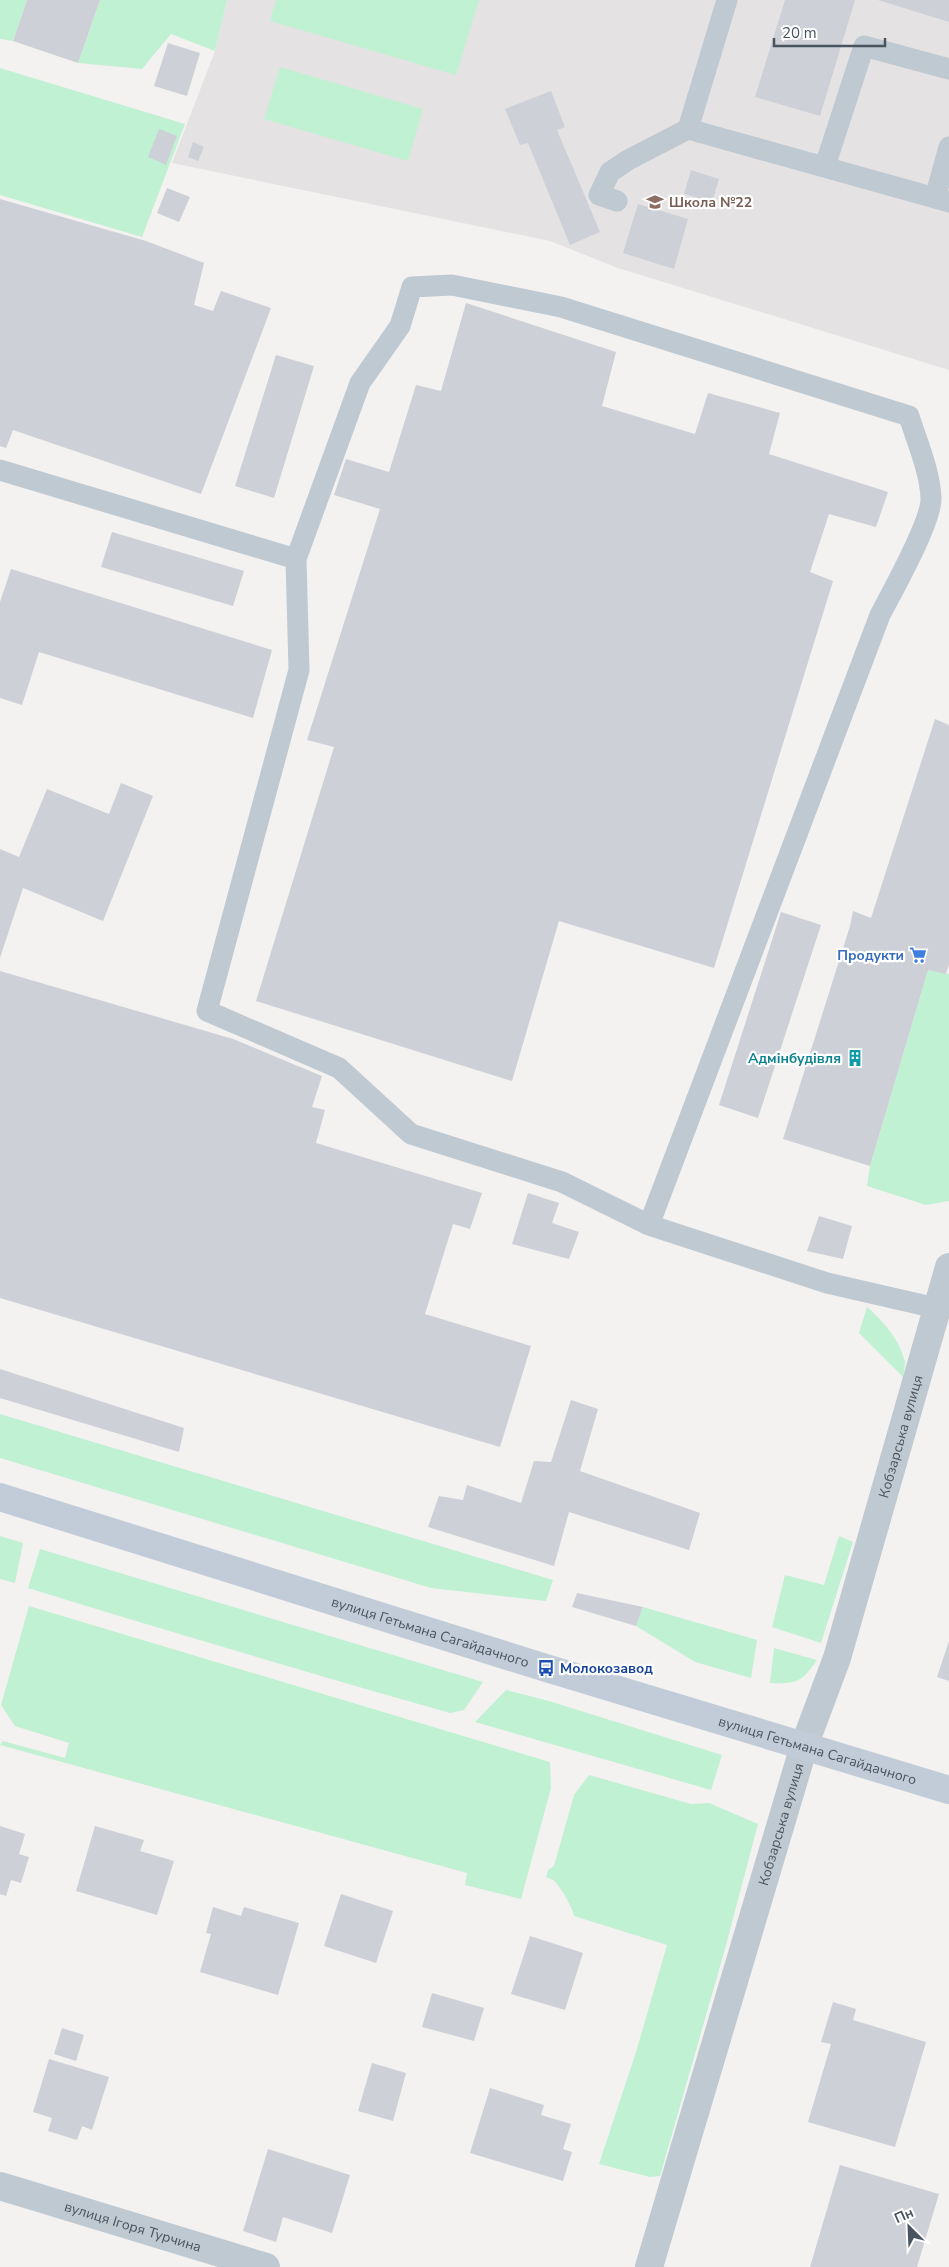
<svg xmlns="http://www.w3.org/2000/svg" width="949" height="2267" font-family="'Nunito Sans',sans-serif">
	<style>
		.education { fill: #e5e2e3 }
		.green { fill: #c0f1d3 }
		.building { fill: #cdd0d6 }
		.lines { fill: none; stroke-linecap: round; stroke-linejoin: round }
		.lane { stroke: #bfc9d1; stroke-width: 21 }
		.street { stroke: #bfc9d1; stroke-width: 28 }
		.secondary { stroke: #c2ccd8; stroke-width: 28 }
		.labels { text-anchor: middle; stroke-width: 4.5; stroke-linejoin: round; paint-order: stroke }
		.education-label { font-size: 14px; font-weight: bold; fill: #785e54; stroke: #fff; text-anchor: start }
		.shop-label { font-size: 14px; font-weight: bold; fill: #366cbe; stroke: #fff; text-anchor: end }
		.culture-label { font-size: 14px; font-weight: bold; fill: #0d838f; stroke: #fff; text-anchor: end }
		.street-label { font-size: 14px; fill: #485560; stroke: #fff }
		.transit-label { font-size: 14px; font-weight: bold; fill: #164399; stroke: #fff; text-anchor: start }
	</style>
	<rect width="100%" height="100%" fill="#f4f1f1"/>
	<path class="education" d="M227,0H949V370L618,268L550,241L172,163L215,51Z"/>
	<path class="green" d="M0,0H27L13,41L0,39Z
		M100,0H227L215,51L171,34L142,69L78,63Z
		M276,0H479L456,75L270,21Z
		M280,67L423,109L408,161L264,119Z
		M0,68L185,124L142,237L0,195Z
		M928,970L949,974V1201L926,1205L867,1186L870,1166Z
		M867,1307C883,1321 900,1340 905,1362C905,1366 904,1373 903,1377L859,1333Z
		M0,1414L553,1580L546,1601L431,1588L0,1458Z
		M0,1536L23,1543L15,1583L0,1579Z
		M839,1536L853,1542L821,1643L772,1627L785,1575L824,1585Z
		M40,1549L483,1682L464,1710L450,1713C309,1673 168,1631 28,1588Z
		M29,1606L550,1762L551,1788L521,1899L465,1885L467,1873L0,1745L3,1741L65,1758L69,1743L15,1726L1,1705Z
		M643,1607L757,1640L751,1678L695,1662L636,1626Z
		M774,1648L817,1660C802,1682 797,1684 770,1683Z
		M506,1690L549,1701L722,1755L711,1790L475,1722Z
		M589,1775L691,1804L709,1803L758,1824L725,1949L660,2176L650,2177L599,2164L636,2052L667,1945L574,1916C574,1910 559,1884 553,1880C551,1879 548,1878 546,1877L548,1870L554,1866L574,1795Z"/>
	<path class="building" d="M27,0H100L78,63L13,41Z
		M785,0H855L820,116L755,97Z
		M878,0H949V22Z
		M168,43L200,53L187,96L154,86Z
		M551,91L565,127L557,130L600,232L570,245L528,143L520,145L505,109Z
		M159,129L177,136L166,165L148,157Z
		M193,142L204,147L198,161L188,157Z
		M691,170L719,179L712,202L684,194Z
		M167,188L190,197L179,222L157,213Z
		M0,199L146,241L204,263L194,305L213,311L221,291L271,308L201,494L13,430L6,448L0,446Z
		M638,204L688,219L674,269L623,253Z
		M466,303L616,352L602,406L695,434L708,393L780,413L769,454L888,492L876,527L829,514L810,572L833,581L714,968L559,921L512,1081L256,1001L334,747L307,740L380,509L334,495L346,459L389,472L416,385L441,391Z
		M276,355L314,366L274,498L235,486Z
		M112,532L244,571L233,606L101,567Z
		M11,569L272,650L253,718L39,652L22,705L0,698V602Z
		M935,719L949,725V964L946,974L928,970L870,1166L783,1139L850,926L853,911L871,918Z
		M121,783L153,796L103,921L23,888L0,958V849L19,857L47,789L109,814Z
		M781,912L821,925L758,1118L719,1105Z
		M0,971L233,1039L322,1076L312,1107L325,1110L316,1143L482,1193L470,1229L453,1224L425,1314L531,1346L500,1447L0,1298Z
		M528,1193L559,1203L552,1223L579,1232L569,1259L512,1244Z
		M819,1216L852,1226L843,1259L807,1251Z
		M0,1369L184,1428L179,1452L0,1398Z
		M571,1400L598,1409L580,1471L700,1513L689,1550L569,1512L554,1566L428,1527L439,1496L463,1500L467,1485L521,1503L534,1461L551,1462Z
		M577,1593L643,1607L636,1626L572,1607Z
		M949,1641V1681L937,1677Z
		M0,1826L25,1834L19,1854L29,1857L21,1883L11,1880L6,1896L0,1894Z
		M95,1826L144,1840L140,1851L174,1861L157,1915L76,1891Z
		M341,1894L393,1911L376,1963L324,1946Z
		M213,1907L241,1916L244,1907L299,1923L278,1995L200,1972L211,1934L206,1933Z
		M530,1936L583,1953L565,2010L511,1994Z
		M432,1993L484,2008L474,2041L422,2027Z
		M833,2002L856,2009L853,2020L926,2042L895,2147L808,2122L831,2044L821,2042Z
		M62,2028L84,2035L76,2061L54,2054Z
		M49,2059L109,2077L92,2130L82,2126L77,2140L48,2131L52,2118L33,2112Z
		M372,2063L406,2073L393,2121L358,2111Z
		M490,2088L544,2105L541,2115L571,2124L563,2149L572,2152L563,2181L470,2153Z
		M268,2149L350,2175L332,2233L283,2217L276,2242L243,2231Z
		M840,2165L939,2194L917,2267H810Z"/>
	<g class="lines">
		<path class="lane" d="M727,0L688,129L949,202
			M825,166L864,46L949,69
			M935,198L949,147
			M617,201L599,195L610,172L628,160L688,129
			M0,470L296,559L360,383L400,326L412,287L452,285L561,307L909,416C917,442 930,471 931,498C932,521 892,592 880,615L649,1225
			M296,559L299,670L207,1011L339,1068L411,1134L562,1182L649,1225L827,1283L936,1308"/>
		<g class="street">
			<path id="s1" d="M0,2186L266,2267"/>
			<path id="s2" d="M649,2267L804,1746L837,1658L949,1267"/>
		</g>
		<path class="secondary" id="s3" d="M0,1497L546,1668L949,1790"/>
	</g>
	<defs>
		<g id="school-bare" transform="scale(1.35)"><path d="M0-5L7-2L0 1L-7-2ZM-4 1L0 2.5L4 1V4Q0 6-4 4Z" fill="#8d6e63" stroke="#fff" stroke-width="2.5" paint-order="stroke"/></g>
		<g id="supermarket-bare" transform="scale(1.35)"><path d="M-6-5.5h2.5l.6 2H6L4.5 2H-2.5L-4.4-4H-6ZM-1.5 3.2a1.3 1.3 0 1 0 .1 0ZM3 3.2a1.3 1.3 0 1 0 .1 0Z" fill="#3f7fe0" stroke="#fff" stroke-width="2.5" paint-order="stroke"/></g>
		<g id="building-bare" transform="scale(1.35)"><path d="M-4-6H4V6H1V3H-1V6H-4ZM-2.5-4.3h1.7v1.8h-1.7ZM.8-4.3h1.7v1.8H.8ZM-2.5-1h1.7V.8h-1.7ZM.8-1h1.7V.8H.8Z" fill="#0f9aa8" stroke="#fff" stroke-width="2.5" paint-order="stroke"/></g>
		<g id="bus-bare" transform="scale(1.35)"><path d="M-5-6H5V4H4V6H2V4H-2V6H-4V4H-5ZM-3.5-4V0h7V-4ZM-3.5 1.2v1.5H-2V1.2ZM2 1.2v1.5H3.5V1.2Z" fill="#1a4fb4" stroke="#fff" stroke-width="2.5" paint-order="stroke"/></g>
	</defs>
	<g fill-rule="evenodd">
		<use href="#school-bare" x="655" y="202"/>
		<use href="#supermarket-bare" x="918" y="955"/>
		<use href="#building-bare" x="855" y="1058"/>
		<use href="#bus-bare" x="546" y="1668"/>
	</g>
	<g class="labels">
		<g class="education-label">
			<text x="669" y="207">Школа №22</text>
		</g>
		<g class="shop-label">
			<text x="904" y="960">Продукти</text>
		</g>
		<g class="culture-label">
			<text x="841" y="1063">Адмінбудівля</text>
		</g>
		<g class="street-label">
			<text dy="5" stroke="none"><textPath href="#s2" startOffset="868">Кобзарська вулиця</textPath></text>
			<text dy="5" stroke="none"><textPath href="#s3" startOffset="451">вулиця Гетьмана Сагайдачного</textPath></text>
			<text dy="5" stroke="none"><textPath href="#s3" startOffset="856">вулиця Гетьмана Сагайдачного</textPath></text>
			<text dy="5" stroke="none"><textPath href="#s2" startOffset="462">Кобзарська вулиця</textPath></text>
			<text dy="5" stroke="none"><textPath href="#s1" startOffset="139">вулиця Ігоря Турчина</textPath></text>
		</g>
		<g class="transit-label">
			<text x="560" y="1673">Молокозавод</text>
		</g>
	</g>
	<g transform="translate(909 2227) rotate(336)" stroke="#ffffff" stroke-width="4" paint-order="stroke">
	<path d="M0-4L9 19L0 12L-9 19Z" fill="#485560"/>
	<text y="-8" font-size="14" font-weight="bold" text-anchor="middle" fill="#485560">Пн</text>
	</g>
	<path d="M774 38v8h111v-8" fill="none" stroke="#485560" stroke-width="2.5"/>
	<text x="782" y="38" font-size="15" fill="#485560" stroke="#ffffff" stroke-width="4" paint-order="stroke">20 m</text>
</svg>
